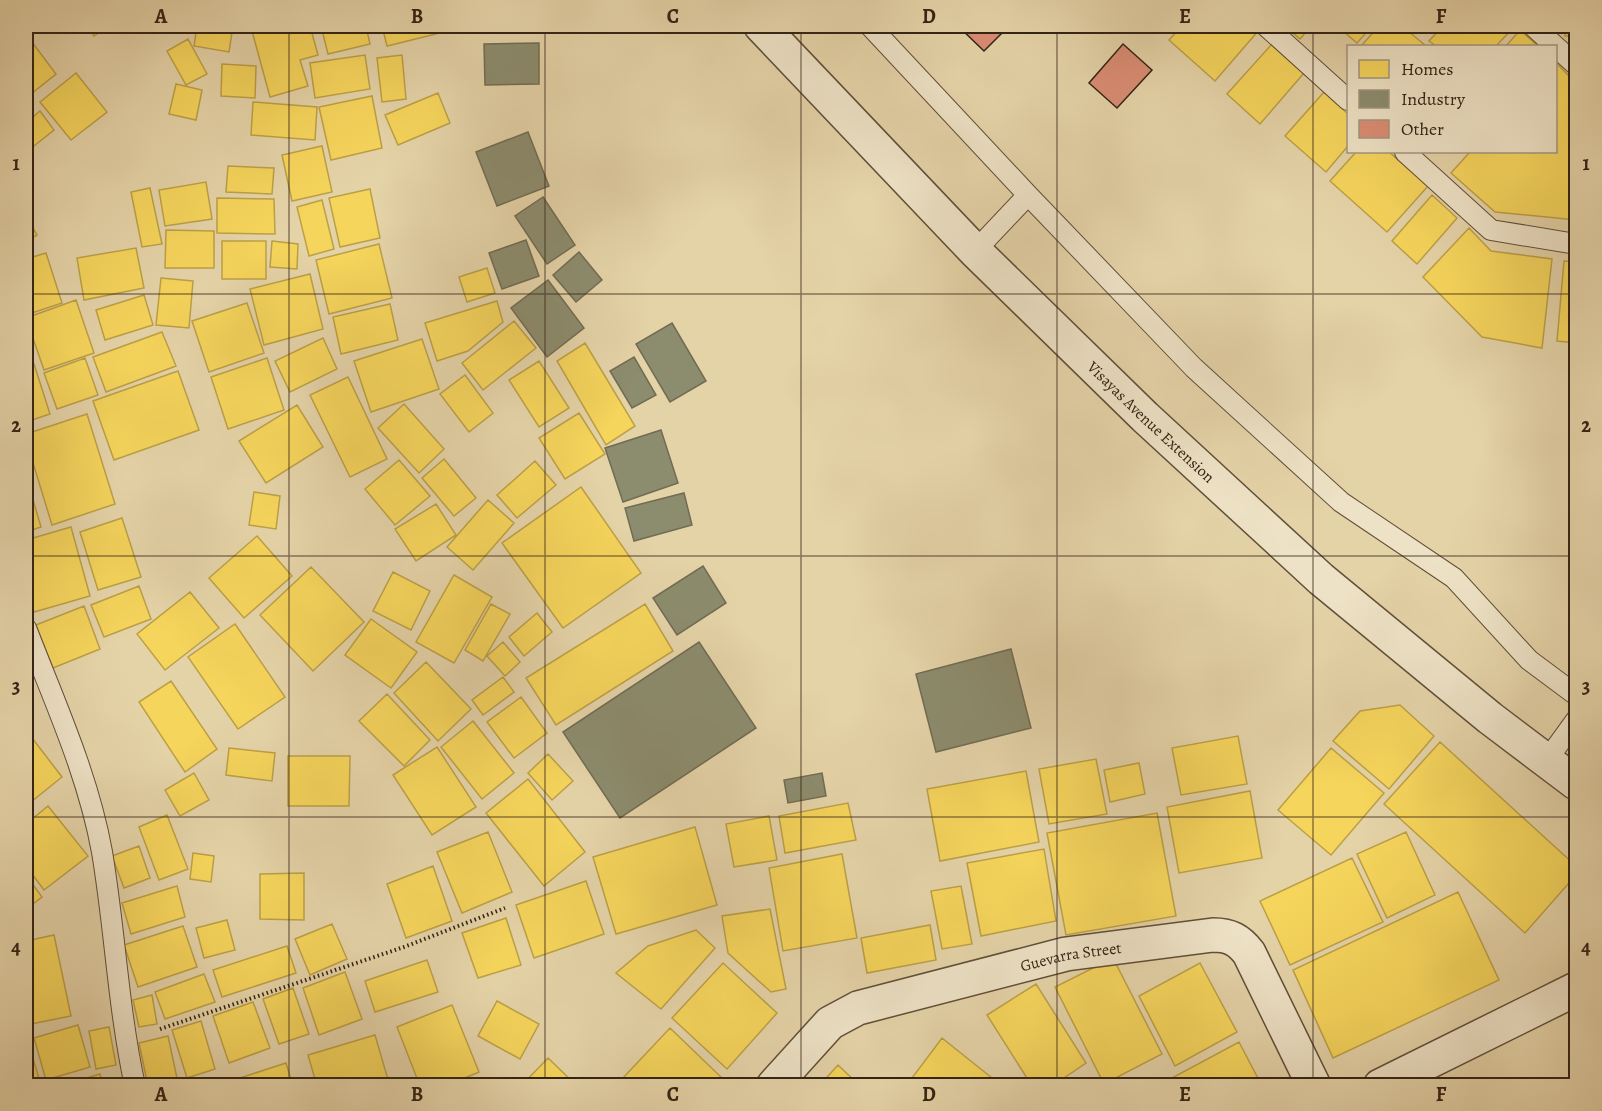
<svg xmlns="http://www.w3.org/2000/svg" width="1602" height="1111" font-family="Alegreya,serif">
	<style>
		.homes { fill: #f6d55c; stroke: #bca046; stroke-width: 1.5 }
		.industry { fill: #8c8c6e; stroke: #716c53; stroke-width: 1.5 }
		.building { fill: #db8d75; stroke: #332314; stroke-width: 1.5 }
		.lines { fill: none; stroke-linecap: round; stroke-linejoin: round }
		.lane-casing { stroke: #604f39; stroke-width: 22 }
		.street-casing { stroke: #604f39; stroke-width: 36 }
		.path { stroke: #332314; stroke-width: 4; stroke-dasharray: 1.5 3; stroke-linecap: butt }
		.lane { stroke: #eee2c6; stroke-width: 20 }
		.street { stroke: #eee2c6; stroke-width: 33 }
		.grid { fill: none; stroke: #332314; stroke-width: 1.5; stroke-opacity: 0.55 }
		.labels { text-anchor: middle; stroke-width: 6; stroke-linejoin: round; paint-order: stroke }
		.street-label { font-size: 16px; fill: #332314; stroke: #eee2c6 }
		.neatline { fill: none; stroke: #332314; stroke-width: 2 }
		.grid-label { font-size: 20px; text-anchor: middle; font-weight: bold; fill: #332314 }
	</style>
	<rect width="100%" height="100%" fill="#e5d3a8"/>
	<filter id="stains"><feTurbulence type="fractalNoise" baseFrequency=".00333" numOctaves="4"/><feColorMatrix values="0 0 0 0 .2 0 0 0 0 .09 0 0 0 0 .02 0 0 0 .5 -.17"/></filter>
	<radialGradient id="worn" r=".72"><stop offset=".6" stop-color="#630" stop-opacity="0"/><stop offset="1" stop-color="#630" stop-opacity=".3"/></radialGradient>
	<path class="homes" d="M87,26H109L94,36Z
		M197,26H233L229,52L194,46Z
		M274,26H310L318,55L300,60L308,86L270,97L252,31Z
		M321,26H366L370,44L328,54Z
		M382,26H434L436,34L387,46Z
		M1182,26H1254L1259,30L1215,81L1169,40Z
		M1285,26H1311L1300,39Z
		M1337,26H1372L1357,43Z
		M1379,26H1402L1426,46H1361Z
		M1443,26H1515L1496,46H1436L1429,41Z
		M1566,26H1576V36H1565Z
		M1520,30L1538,46H1506Z
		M26,34L56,74L26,98Z
		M188,39L207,74L186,85L167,51Z
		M1272,44L1304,73L1260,124L1227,94Z
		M365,55L370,89L315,98L310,63Z
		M402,55L406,99L382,102L377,58Z
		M1556,63L1576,83V220L1495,212L1451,173L1470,152H1556Z
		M222,64L256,66L255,98L221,96Z
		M76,73L107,112L71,140L40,102Z
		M176,84L202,90L196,120L169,114Z
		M1324,92L1348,114V146L1326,172L1285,136Z
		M438,93L450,123L398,145L385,115Z
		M372,96L382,148L331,160L319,107Z
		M253,102L317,107L315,140L251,135Z
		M40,111L54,130L34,146L26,134V123Z
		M322,146L332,192L292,201L282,155Z
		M1356,152H1389L1428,186L1387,232L1330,181Z
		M228,166L274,168L272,194L226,192Z
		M206,182L212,219L165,226L159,190Z
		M150,188L162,244L142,247L131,192Z
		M370,189L380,238L340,247L329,198Z
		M1432,195L1457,218L1417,264L1392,241Z
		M217,198L274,199L275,234L217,233Z
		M322,200L334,249L309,256L297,207Z
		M26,216L37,235L26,242Z
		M1469,228L1491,251L1552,259L1542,348L1482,337L1423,277Z
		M166,230L214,231V268H165Z
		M222,241H266V279H222Z
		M272,241L298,244L297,269L270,267Z
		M379,244L392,298L329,314L316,260Z
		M136,248L144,288L84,300L77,258Z
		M46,253L62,303L26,315V259Z
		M1564,261L1576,262V343L1557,341Z
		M487,268L495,293L467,302L459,277Z
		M310,274L323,329L264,345L250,289Z
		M161,278L193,281L189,328L156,325Z
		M144,295L153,325L105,340L96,310Z
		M76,300L94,353L44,370L26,318Z
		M497,301L503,322L468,351L437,361L425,323Z
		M247,303L264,353L209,372L192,321Z
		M390,304L398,340L341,354L333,317Z
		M514,321L536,348L483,390L462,363Z
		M162,332L176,366L106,392L93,357Z
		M323,338L337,369L290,392L275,361Z
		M422,339L439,389L371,412L354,361Z
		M585,343L635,426L606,445L557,361Z
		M85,358L98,395L57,409L44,373Z
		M267,358L284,410L228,429L211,377Z
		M539,361L569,408L539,427L509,380Z
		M34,364L50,414L26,422V367Z
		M178,371L199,430L114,460L93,401Z
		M465,375L493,413L469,432L440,394Z
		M348,377L387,459L350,477L310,395Z
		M404,404L444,449L419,473L378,428Z
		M297,405L323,447L266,483L239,441Z
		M579,413L605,454L565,479L539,438Z
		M87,414L115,504L52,525L26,440V434Z
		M444,459L476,498L454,516L422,478Z
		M399,460L430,496L395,525L365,489Z
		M535,461L556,485L517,518L497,495Z
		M26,476L41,527L26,532Z
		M581,487L641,573L563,628L502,543Z
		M254,492L280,496L276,529L249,525Z
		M488,500L514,523L473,570L447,547Z
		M436,504L456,535L416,561L395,529Z
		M122,518L141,577L98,590L80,532Z
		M71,527L90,596L34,612L26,583V540Z
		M257,536L292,576L244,618L209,578Z
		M311,567L364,622L313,671L260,615Z
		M393,572L430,591L411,630L373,611Z
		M454,575L492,597L454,663L416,642Z
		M139,586L151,619L104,637L91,605Z
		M190,592L219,628L165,670L137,634Z
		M491,604L510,614L483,661L465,650Z
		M645,604L673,651L556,725L526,678Z
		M84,606L100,649L53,668L36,625Z
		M537,613L552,632L524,656L509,637Z
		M371,619L417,652L391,688L345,655Z
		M235,624L285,697L238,729L188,657Z
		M503,642L520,662L505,676L487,656Z
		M426,662L471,709L438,741L394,693Z
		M503,677L514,692L483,715L472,700Z
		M171,681L217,749L185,772L139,702Z
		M387,694L430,740L404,766L359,721Z
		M521,697L547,733L514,758L487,722Z
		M1400,705L1434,736L1389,789L1333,741L1360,711Z
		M473,721L514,773L482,799L441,747Z
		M26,730L62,777L26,806Z
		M1238,736L1247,784L1181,795L1172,748Z
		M1440,742L1576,866V875L1525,933L1384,804Z
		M437,747L476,807L432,835L393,775Z
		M229,748L275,753L272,781L226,775Z
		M1331,748L1384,793L1331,855L1278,810Z
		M548,754L573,781L552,800L528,773Z
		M288,756H350L349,806H288Z
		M1096,759L1107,814L1049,824L1039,769Z
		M1139,763L1145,794L1110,802L1104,770Z
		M1026,771L1039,842L940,861L927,789Z
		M194,773L209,800L180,816L165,790Z
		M528,779L585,852L544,886L486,813Z
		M1250,791L1262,858L1179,873L1167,807Z
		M848,803L856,840L785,853L779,816Z
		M48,806L88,856L44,890L26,866V824Z
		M1157,813L1176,916L1066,935L1047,833Z
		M167,815L188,869L159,880L139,827Z
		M769,816L777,860L734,867L726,824Z
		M695,827L717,905L616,934L593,857Z
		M488,832L512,892L462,913L437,852Z
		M1406,832L1435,895L1387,918L1357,854Z
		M139,846L150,878L124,888L112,856Z
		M1044,849L1056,921L981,936L967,863Z
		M193,853L214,856L211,882L190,879Z
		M842,854L857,938L783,951L769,868Z
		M1352,858L1383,922L1290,965L1260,901Z
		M433,866L452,921L406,938L387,884Z
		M304,873V920L260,919V874Z
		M26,875L42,897L26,909Z
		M586,881L604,934L534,958L516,905Z
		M177,886L185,917L131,934L122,903Z
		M961,886L972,944L942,949L931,891Z
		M1458,892L1499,980L1333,1058L1293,970Z
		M770,909L786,989L771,992L728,953L722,916Z
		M506,918L521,965L478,978L462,933Z
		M227,920L235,950L204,958L196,928Z
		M332,924L347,959L310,975L295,939Z
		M930,925L936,960L867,973L861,938Z
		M183,926L197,967L138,987L124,945Z
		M696,930L715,948L661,1009L616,973L648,946Z
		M54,935L71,1016L26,1025V941Z
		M287,946L296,973L222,997L213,970Z
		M1113,958L1162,1054L1104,1084L1055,987Z
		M427,960L438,992L375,1012L365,981Z
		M723,963L777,1013L727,1069L672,1018Z
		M1200,963L1237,1032L1175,1066L1139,996Z
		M345,972L362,1019L319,1035L303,988Z
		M204,974L215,1002L165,1019L155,992Z
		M1036,984L1086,1063L1052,1086H1032L987,1015Z
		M293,988L309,1034L279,1044L263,999Z
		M152,995L157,1024L139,1027L133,1000Z
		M497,1001L539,1024L520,1059L478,1036Z
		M253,1002L270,1048L229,1063L213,1016Z
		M452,1005L479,1072L446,1086H420L397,1027Z
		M201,1021L215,1069L187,1078L172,1030Z
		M78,1025L90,1067L46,1080L34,1038Z
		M109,1027L116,1065L96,1069L89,1031Z
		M670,1028L723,1079L717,1086H628L622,1079Z
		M375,1035L389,1083L382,1086H317L308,1055Z
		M168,1036L178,1083L166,1086H148L139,1043Z
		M942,1038L1002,1086H906Z
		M28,1042L40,1082L26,1086V1043Z
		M1239,1042L1262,1086H1173L1170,1079Z
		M548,1058L577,1086H521Z
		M286,1063L293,1086H215Z
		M838,1065L860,1086H819Z
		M100,1074L103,1086H60Z"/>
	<path class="industry" d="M539,43V84L485,85L484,44Z
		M528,132L549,186L497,206L476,152Z
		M543,197L575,245L547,264L515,216Z
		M526,240L539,276L502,289L489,253Z
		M579,252L602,280L576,302L553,275Z
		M548,280L584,328L547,357L511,308Z
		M672,323L706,381L670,402L636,344Z
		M634,357L656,395L632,408L610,371Z
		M661,430L678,483L623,502L605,448Z
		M684,493L692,525L634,541L625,508Z
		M703,566L726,603L677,635L653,598Z
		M699,642L756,728L620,818L563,732Z
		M1011,649L1031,728L936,752L916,674Z
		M822,773L826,796L788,803L784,780Z"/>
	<path class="building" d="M958,26H1009L984,51Z
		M1123,44L1152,70L1117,108L1089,83Z"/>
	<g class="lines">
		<g class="lane-casing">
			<path id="lane" d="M870,26L1028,195L1194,368L1341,502L1454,578L1529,660L1576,695
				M1266,26L1348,100
				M1533,26L1576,65
				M1405,152L1491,230L1576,244
				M975,251L1028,195
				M26,628C54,701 88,774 102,852C115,929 118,1008 135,1086
				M1547,760L1576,720"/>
		</g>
		<g class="street-casing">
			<g id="street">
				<path id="s1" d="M761,26L975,251L1145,417L1321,579L1490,718L1576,783"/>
				<path id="s2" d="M773,1086L830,1023L858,1008L1066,954L1213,935C1230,935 1239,940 1249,953L1314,1086"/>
				<path d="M1380,1086L1576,989"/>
			</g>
		</g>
		<path class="path" d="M160,1029L404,947L505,908"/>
		<use href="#lane" class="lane"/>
		<use href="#street" class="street"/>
	</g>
	<path class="grid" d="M289,26V1086M545,26V1086M801,26V1086M1057,26V1086M1313,26V1086M26,294H1576M26,556H1576M26,817H1576"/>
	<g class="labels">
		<g class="street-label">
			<text dy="6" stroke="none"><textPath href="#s1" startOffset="556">Visayas Avenue Extension</textPath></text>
			<text dy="6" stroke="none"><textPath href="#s2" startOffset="336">Guevarra Street</textPath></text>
		</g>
	</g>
	<rect width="1602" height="1111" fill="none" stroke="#e5d3a8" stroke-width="66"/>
	<rect x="1347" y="45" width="210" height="108" fill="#eee2c6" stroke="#a3967f" stroke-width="1.5"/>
	<rect x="1359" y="60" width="30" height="18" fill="#f6d55c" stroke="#a3967f" stroke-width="1.5"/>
	<text x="1401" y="75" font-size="18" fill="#332314">Homes</text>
	<rect x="1359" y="90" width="30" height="18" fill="#8c8c6e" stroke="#a3967f" stroke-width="1.5"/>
	<text x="1401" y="105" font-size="18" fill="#332314">Industry</text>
	<rect x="1359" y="120" width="30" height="18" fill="#db8d75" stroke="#a3967f" stroke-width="1.5"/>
	<text x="1401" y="135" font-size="18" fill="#332314">Other</text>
	<rect x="33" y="33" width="1536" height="1045" class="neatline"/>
	<g class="grid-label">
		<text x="161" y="23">A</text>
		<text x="417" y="23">B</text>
		<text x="673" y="23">C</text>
		<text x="929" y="23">D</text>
		<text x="1185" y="23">E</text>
		<text x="1441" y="23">F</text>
		<text x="16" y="170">1</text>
		<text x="1586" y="170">1</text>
		<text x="16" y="432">2</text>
		<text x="1586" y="432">2</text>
		<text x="16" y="693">3</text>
		<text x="1586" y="693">3</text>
		<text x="16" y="954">4</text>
		<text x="1586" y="954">4</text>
		<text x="161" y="1101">A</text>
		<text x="417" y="1101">B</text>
		<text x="673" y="1101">C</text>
		<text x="929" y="1101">D</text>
		<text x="1185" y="1101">E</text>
		<text x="1441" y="1101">F</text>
	</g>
	<rect width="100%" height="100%" filter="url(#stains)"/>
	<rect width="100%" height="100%" fill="url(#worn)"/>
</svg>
